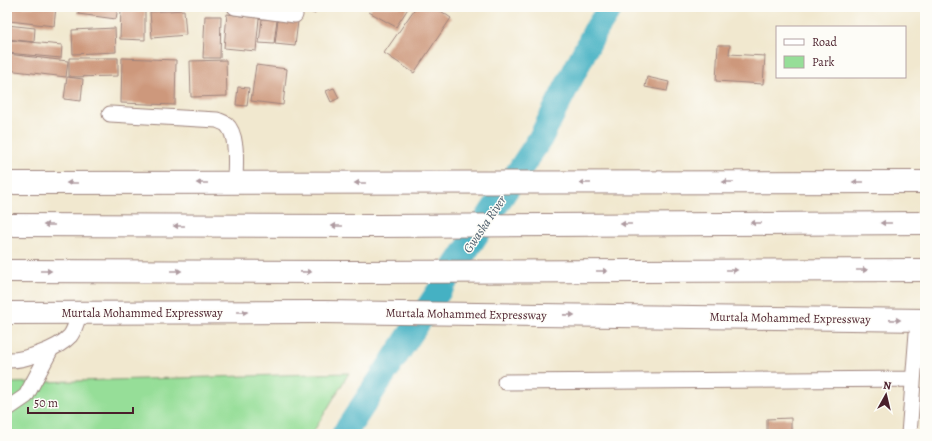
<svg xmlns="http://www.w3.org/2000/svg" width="932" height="441" font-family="Alegreya,serif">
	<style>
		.green { fill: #96de98; stroke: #707e62 }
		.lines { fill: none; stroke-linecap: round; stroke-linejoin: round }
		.river { stroke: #45b1c3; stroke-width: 25 }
		.building { fill: #cd987c }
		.minor-casing { stroke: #9e847d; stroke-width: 17 }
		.highway-casing { stroke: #9e847d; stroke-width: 24 }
		.minor { stroke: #fff; stroke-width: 15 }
		.highway { stroke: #fff; stroke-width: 22 }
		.oneway { fill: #ae9aa0 }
		.labels { text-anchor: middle; stroke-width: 3; stroke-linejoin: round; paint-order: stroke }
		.street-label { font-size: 12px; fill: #4a1f2b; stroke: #fdfcf7 }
		.water-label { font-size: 13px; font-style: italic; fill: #485968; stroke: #fdfcf7 }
	</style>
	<rect width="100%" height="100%" fill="#fdfcf7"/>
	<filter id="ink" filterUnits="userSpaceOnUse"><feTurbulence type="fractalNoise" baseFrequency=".025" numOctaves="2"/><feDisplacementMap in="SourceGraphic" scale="8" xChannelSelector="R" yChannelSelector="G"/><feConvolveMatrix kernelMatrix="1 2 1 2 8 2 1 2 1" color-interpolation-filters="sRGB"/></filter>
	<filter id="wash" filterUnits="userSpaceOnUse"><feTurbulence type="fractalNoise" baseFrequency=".012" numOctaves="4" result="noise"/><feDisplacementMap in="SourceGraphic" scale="16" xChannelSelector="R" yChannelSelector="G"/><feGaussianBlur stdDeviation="0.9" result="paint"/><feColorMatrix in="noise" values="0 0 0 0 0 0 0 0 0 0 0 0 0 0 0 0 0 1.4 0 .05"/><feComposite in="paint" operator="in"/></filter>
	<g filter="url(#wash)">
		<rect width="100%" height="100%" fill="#f1e8cf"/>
		<path class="green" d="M349,373L312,434H7V383Z"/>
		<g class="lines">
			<path class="river" d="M344,434L540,139L595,31L611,7"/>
		</g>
		<g id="blocks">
			<path class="building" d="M10,7H56L54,26L9,21Z
				M79,7H118L116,19L78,14Z
				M297,7H317L315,14Z
				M372,7H409L396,27L369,12Z
				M416,7H435L451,18L414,73L384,53Z
				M121,9L145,10V40L120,39Z
				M184,10L186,35L152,38L150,12Z
				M227,14L259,18L256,51L224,48Z
				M205,16H221L220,58H203Z
				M262,19L277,20L274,44L259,43Z
				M278,19L298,21L295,46L275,44Z
				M7,25L35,28L34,42L7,39Z
				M115,28L116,52L73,54L72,30Z
				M8,40L62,45L61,58L7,53Z
				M718,45H730L729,54L765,56L763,84L716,81Z
				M7,54L68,61L66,77L7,70Z
				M69,58H118V76L69,77Z
				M122,58L176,60L175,105L121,103Z
				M226,60L227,96L191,97L190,61Z
				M256,65L287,69L283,105L251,101Z
				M67,77L83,79L81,101L64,99Z
				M647,77L669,82L667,91L645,87Z
				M238,87L249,88L247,106L236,105Z
				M334,88L339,98L331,102L326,91Z
				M791,418V434H767V419Z"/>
		</g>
	</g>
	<g filter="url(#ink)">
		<use href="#blocks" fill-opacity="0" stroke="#9e847d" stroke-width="1"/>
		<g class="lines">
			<g class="minor-casing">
				<path id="minor" d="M235,7L295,15
					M110,114L217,120C219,121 223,122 226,124C239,135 235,167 235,183
					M7,360C24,361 58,349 70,336C75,330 77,319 80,313
					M505,382L912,379
					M7,409L26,396L51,349
					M909,434L918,320"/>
			</g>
			<g class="highway-casing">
				<path id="highway" d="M7,183L925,182
					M7,225L376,226L925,223
					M7,271L348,272L925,270
					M7,313L323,312L925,320"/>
			</g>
			<use href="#minor" class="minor"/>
			<use href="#highway" class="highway"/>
		</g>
		<defs><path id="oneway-solid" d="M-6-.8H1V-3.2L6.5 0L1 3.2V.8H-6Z"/></defs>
		<g class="oneway">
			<use href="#oneway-solid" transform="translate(728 182) rotate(180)"/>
			<use href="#oneway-solid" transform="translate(858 182) rotate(180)"/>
			<use href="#oneway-solid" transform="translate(72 183) rotate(-180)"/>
			<use href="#oneway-solid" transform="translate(202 183) rotate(-180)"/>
			<use href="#oneway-solid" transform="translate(360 183) rotate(-180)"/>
			<use href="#oneway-solid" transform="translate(585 183) rotate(180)"/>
			<use href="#oneway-solid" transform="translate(756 223) rotate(180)"/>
			<use href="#oneway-solid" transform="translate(886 223) rotate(180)"/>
			<use href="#oneway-solid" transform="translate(626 224) rotate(180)"/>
			<use href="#oneway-solid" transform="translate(49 225) rotate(-180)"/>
			<use href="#oneway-solid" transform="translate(179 226) rotate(-180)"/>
			<use href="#oneway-solid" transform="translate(337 226) rotate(-180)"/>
			<use href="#oneway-solid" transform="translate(732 270)"/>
			<use href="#oneway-solid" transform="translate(862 270)"/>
			<use href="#oneway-solid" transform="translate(46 271)"/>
			<use href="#oneway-solid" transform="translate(176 271)"/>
			<use href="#oneway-solid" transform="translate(602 271)"/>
			<use href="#oneway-solid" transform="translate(306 272) rotate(1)"/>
			<use href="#oneway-solid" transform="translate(242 312)"/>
			<use href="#oneway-solid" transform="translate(569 315) rotate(1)"/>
			<use href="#oneway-solid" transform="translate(895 320) rotate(1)"/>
		</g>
	</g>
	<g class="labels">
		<g class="street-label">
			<text x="142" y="317">Murtala Mohammed Expressway</text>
			<text transform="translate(466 314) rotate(1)" y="4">Murtala Mohammed Expressway</text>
			<text transform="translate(790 318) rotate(1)" y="4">Murtala Mohammed Expressway</text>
		</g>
		<g class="water-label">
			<text transform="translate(484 224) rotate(-56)" y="5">Gwaska River</text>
		</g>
	</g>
	<rect width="932" height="441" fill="none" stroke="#fdfcf7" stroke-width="24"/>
	<rect x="776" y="26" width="130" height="52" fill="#fdfcf7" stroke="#b5a4a5"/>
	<rect x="784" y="39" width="20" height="6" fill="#ffffff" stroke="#b5a4a5"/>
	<text x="812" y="46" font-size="12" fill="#4a1f2b">Road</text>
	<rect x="784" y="56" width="20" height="12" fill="#96de98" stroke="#b5a4a5"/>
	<text x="812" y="66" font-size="12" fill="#4a1f2b">Park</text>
	<g transform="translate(886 395) rotate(8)" stroke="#fdfcf7" stroke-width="3" paint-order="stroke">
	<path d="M0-3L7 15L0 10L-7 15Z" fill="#4a1f2b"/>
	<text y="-6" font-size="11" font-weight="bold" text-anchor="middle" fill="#4a1f2b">N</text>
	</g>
	<path d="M28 407v6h105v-6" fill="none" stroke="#4a1f2b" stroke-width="2"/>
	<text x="34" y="407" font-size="12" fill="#4a1f2b" stroke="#fdfcf7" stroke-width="3" paint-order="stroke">50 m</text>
</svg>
